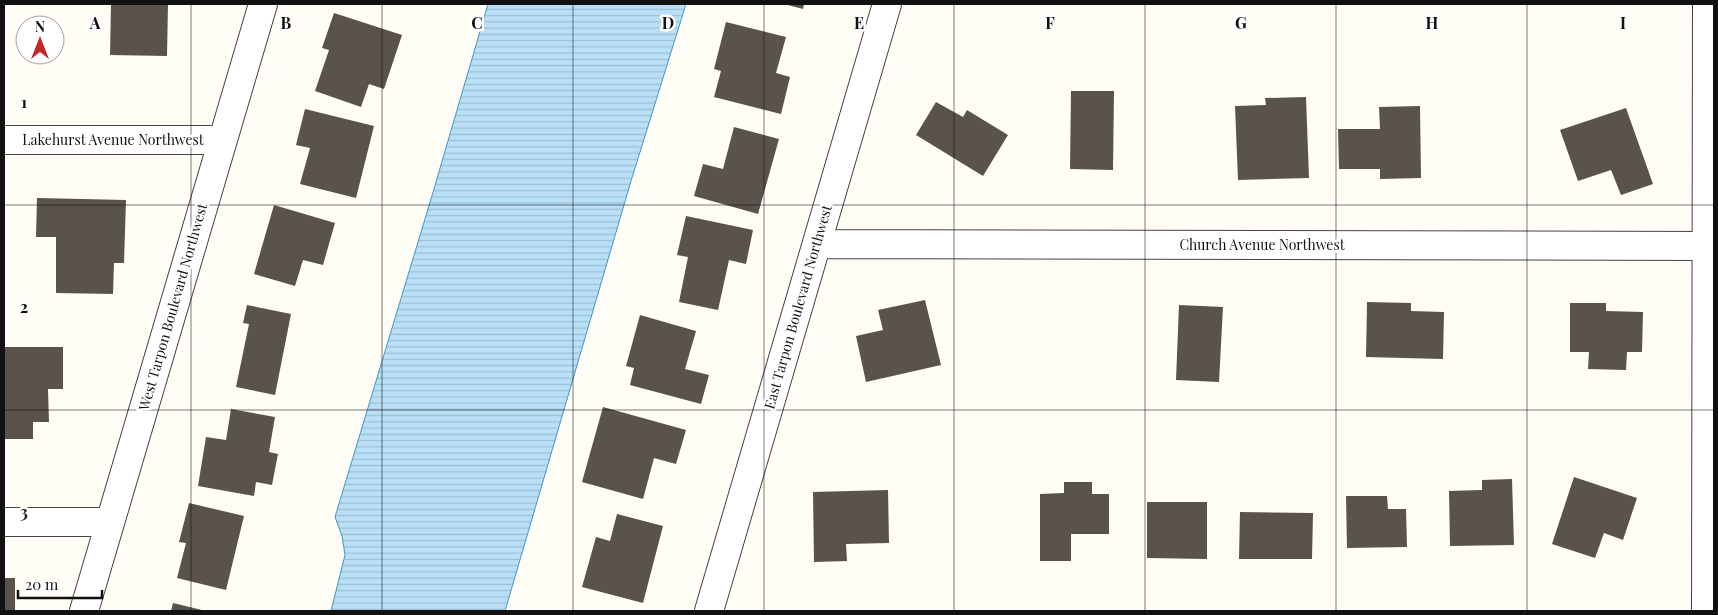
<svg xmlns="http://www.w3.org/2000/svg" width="1718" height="615" font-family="'Playfair Display',serif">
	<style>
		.water { fill: url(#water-rules); stroke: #3f96cf }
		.building { fill: #5a524d }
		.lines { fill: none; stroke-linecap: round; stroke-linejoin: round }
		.street-casing { stroke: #444; stroke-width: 30 }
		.street { stroke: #fff; stroke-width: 28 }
		.grid { fill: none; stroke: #111; stroke-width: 1; stroke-opacity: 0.55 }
		.labels { text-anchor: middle; stroke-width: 5; stroke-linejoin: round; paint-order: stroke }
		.street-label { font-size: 14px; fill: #111; stroke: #fff }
		.grid-label { font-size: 16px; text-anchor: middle; font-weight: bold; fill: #111; stroke: #fff; stroke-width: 5; stroke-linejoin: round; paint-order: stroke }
	</style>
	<defs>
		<pattern id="water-rules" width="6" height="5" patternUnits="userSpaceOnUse" patternTransform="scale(1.25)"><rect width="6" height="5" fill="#b9e0f7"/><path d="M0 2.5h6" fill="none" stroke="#9ebfd3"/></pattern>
	</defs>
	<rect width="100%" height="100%" fill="#fffdf5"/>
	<path class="water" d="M488,4H686L631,181L505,611H331L345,555L342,536L335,517L431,199Z"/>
	<path class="building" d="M111,4H168L167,56L110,55Z
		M784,4H804L803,9Z
		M334,13L402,35L384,89L369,84L361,107L315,91L329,50L322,48Z
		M726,22L786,37L776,73L790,77L781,114L714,97L721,71L714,69Z
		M1071,91H1114L1113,170L1070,169Z
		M1306,97L1309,178L1238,180L1235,106L1266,105L1265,98Z
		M936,102L963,117L967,110L1008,135L983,176L916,135Z
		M1420,106L1421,178L1380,179V169H1339L1338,129H1380L1379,107Z
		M1626,108L1653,184L1621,195L1611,170L1578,181L1560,130Z
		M305,109L374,126L356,198L300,184L310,148L296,145Z
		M734,127L779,139L758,214L694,196L703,164L723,169Z
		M37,198L126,200L124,263H114L113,294L56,293V237H36Z
		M274,205L335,223L323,265L303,260L295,286L254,274Z
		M686,216L753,230L746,264L729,260L718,310L679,302L688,257L677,255Z
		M925,300L941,365L866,382L856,336L883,330L878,310Z
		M1367,302L1411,303V311L1444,312L1443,359L1366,357Z
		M1570,303H1606V311L1643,312L1642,352H1627L1626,370L1588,369L1589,352H1570Z
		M247,305L291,314L275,395L236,387L249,324L243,323Z
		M1179,305L1223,307L1219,382L1176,380Z
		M640,315L696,331L685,369L709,375L701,404L630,385L634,368L626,366Z
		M4,347H63V389H48L49,422H33V439H4Z
		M603,407L686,430L676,464L654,458L643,499L582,482Z
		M231,409L275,417L269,452L278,454L272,485L256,482L254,496L198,486L206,437L226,440Z
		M1574,477L1637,498L1623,540L1604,533L1595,558L1552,544Z
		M1512,479L1514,545L1450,546L1449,491L1482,490V480Z
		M1064,482H1092V494H1109V534H1071V561H1040V494L1064,493Z
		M888,490L889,543L846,544L847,561L814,562L813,492Z
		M1346,496H1387L1388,509H1406L1407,547L1347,548Z
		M1147,502H1207V559L1147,558Z
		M189,503L244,516L226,590L177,578L186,543L179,542Z
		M1240,512L1313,513L1312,559H1239Z
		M617,514L663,526L643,603L582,587L596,537L610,541Z
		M4,578H15V611H4Z
		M173,603L206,611H171Z"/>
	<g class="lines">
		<g class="street-casing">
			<path id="street" d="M4,140H222
				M817,244L1707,246
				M4,522H110
				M84,611L263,4
				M709,611L887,4
				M1706,611L1707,4"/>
		</g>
		<use href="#street" class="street"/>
	</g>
	<path class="grid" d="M191,4V611M382,4V611M573,4V611M764,4V611M954,4V611M1145,4V611M1336,4V611M1527,4V611M4,205H1714M4,410H1714"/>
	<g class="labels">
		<g class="street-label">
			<text x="113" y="145">Lakehurst Avenue Northwest</text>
			<text x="1262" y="250">Church Avenue Northwest</text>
			<text transform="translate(173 307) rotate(-74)" y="5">West Tarpon Boulevard Northwest</text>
			<text transform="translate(798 307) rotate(-74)" y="5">East Tarpon Boulevard Northwest</text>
		</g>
	</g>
	<g class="grid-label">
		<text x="95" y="29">A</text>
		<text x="286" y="29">B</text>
		<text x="477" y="29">C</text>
		<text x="668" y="29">D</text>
		<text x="859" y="29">E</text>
		<text x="1050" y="29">F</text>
		<text x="1241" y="29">G</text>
		<text x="1432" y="29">H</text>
		<text x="1623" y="29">I</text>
		<text x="24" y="108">1</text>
		<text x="24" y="313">2</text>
		<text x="24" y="518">3</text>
	</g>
	<rect width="1718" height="615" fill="none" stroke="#111111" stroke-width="10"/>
	<g transform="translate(40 40)"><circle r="24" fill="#ffffff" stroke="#a0a0a0"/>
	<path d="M0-4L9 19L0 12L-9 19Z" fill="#c4262e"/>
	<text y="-8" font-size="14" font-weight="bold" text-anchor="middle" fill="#111111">N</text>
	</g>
	<path d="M18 590v8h84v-8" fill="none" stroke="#111111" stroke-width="2.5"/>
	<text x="25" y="590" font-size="15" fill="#111111" stroke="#ffffff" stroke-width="4" paint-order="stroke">20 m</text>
</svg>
